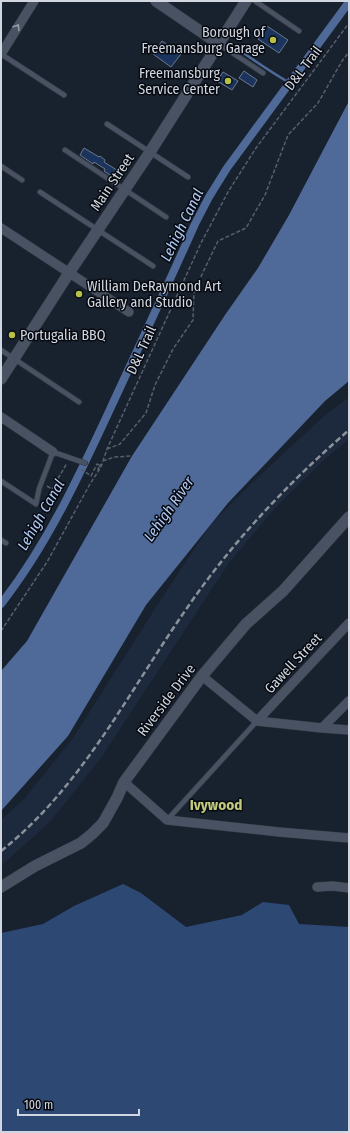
<svg xmlns="http://www.w3.org/2000/svg" width="350" height="1133" font-family="'Fira Sans Condensed',sans-serif">
	<style>
		.built { fill: #1d293c }
		.forest { fill: #2e4874 }
		.water { fill: #4f6a99 }
		.lines { fill: none; stroke-linecap: round; stroke-linejoin: round }
		.stream { stroke: #4f6a99; stroke-width: 2.5 }
		.canal { stroke: #4f6a99; stroke-width: 8 }
		.building { fill: #1b345e; stroke: #6d7889 }
		.service-casing { stroke: #353b46; stroke-width: 6 }
		.minor-casing { stroke: #353b46; stroke-width: 10 }
		.tertiary-casing { stroke: #353b46; stroke-width: 12 }
		.path { stroke: #575f6b; stroke-width: 1.5; stroke-dasharray: 4 2; stroke-linecap: butt }
		.service { stroke: #495262; stroke-width: 4.5 }
		.minor { stroke: #495262; stroke-width: 9 }
		.tertiary { stroke: #495262; stroke-width: 11 }
		.rail { stroke: #8a919b; stroke-width: 2.5; stroke-dasharray: 6 3; stroke-linecap: butt }
		.oneway { stroke: #949ba7 }
		.poi-dot { fill: #b7c148; stroke: #070a10; stroke-width: 1.5 }
		.labels { text-anchor: middle; stroke-width: 3; stroke-linejoin: round; paint-order: stroke }
		.poi-label { font-size: 14px; fill: #d1d7e0; stroke: #070a10; text-anchor: end }
		.street-label { font-size: 14px; fill: #d1d7e0; stroke: #070a10 }
		.water-label { font-size: 15px; font-style: italic; fill: #b0caf5; stroke: #070a10 }
		.neighbourhood-label { font-size: 15px; font-weight: bold; fill: #c1ca7d; stroke: #070a10 }
	</style>
	<rect width="100%" height="100%" fill="#18212e"/>
	<path class="built" d="M349,397V439L324,460L276,507L229,563L101,758L52,820L1,866V820L24,799L73,738L156,607L210,525L258,477L324,416Z"/>
	<path class="forest" d="M123,884L141,893L186,927L242,915L263,902L289,905L299,924L349,927V1132H1V933L43,924L74,906Z"/>
	<path class="water" d="M349,101V381L325,401L228,503L146,605L68,736L1,811V671L27,641L132,456L225,315L258,268L289,215Z"/>
	<g class="lines">
		<path class="stream" d="M231,45C250,57 269,71 290,83"/>
		<path class="canal" d="M1,604C51,540 84,465 118,392C144,336 170,280 195,224L209,197L227,168L349,2"/>
	</g>
	<path class="building" d="M267,26L288,40L279,53L258,39Z
		M162,41L181,54L171,67L153,54Z
		M244,71L257,80L253,87L239,78Z
		M223,72L238,81L232,90L217,81Z
		M84,148L99,157L100,156L105,160L104,162L123,174L119,181L104,171L105,169L94,162L93,164L80,155Z"/>
	<g class="lines">
		<g class="service-casing">
			<path id="service" d="M255,1L299,31
				M219,44L263,73
				M1,54L64,95
				M107,124L188,177
				M65,150L166,217
				M1,166L22,180
				M40,192L153,266
				M1,350L79,402
				M1,481L36,504L39,489L53,452L85,463
				M1,540L6,543
				M168,819L257,721"/>
		</g>
		<g class="minor-casing">
			<path id="minor" d="M1,54L34,1
				M1,228L129,312
				M1,417L53,452
				M202,676L257,721L322,728L349,730
				M257,721L349,623
				M322,728L349,701
				M124,782L167,820L279,832L349,838
				M317,887L333,886L349,888"/>
		</g>
		<g class="tertiary-casing">
			<path id="tertiary" d="M156,1L219,44
				M1,379L69,273L150,152L246,1
				M1,887L35,866L81,843L92,834L103,823L117,798L124,782L202,676L246,624L283,591L349,517"/>
		</g>
		<path class="path" d="M107,449L120,444L146,413L155,385L173,349L193,320L194,291L218,241L246,228L265,195L288,135L318,103L342,61L349,52
			M103,461L114,457L132,456
			M81,469L91,476L97,464L99,465L98,470L101,464
			M47,486L52,489L67,463
			M1,631L47,562L90,484L101,467L107,449L201,243L228,192L256,148L349,23"/>
		<use href="#service" class="service"/>
		<use href="#minor" class="minor"/>
		<use href="#tertiary" class="tertiary"/>
		<path class="rail" d="M1,851C82,787 129,691 187,608C233,541 288,483 349,430"/>
	</g>
	<defs><path id="oneway-chevron" d="M-2-3.5L2.5 0L-2 3.5" fill="none" stroke-width="1.6" stroke-linecap="round" stroke-linejoin="round"/></defs>
	<use class="oneway" href="#oneway-chevron" transform="translate(17 27) rotate(-58)"/>
	<g class="poi-dot">
		<circle cx="273" cy="40" r="4"/>
		<circle cx="228" cy="81" r="4"/>
		<circle cx="79" cy="294" r="4"/>
		<circle cx="12" cy="335" r="4"/>
	</g>
	<g class="labels">
		<g class="poi-label">
			<text x="265" y="37">Borough of<tspan x="265" dy="16">Freemansburg Garage</tspan></text>
			<text x="220" y="78">Freemansburg<tspan x="220" dy="16">Service Center</tspan></text>
			<text x="87" y="291" text-anchor="start">William DeRaymond Art<tspan x="87" dy="16">Gallery and Studio</tspan></text>
			<text x="20" y="340" text-anchor="start">Portugalia BBQ</text>
		</g>
		<g class="street-label">
			<text transform="translate(303 68) rotate(-53)" y="5">D&amp;L Trail</text>
			<text transform="translate(112 182) rotate(-56)" y="5">Main Street</text>
			<text transform="translate(141 350) rotate(-65)" y="5">D&amp;L Trail</text>
			<text transform="translate(293 663) rotate(-47)" y="5">Gawell Street</text>
			<text transform="translate(166 700) rotate(-53)" y="5">Riverside Drive</text>
		</g>
		<g class="water-label">
			<text transform="translate(182 225) rotate(-64)" y="5">Lehigh Canal</text>
			<text transform="translate(169 509) rotate(-55)" y="5">Lehigh River</text>
			<text transform="translate(41 515) rotate(-60)" y="5">Lehigh Canal</text>
		</g>
		<g class="neighbourhood-label">
			<text x="216" y="810">Ivywood</text>
		</g>
	</g>
	<rect width="350" height="1133" fill="none" stroke="#d1d7e0" stroke-width="4"/>
	<path d="M18 1109v6h121v-6" fill="none" stroke="#d1d7e0" stroke-width="2"/>
	<text x="24" y="1109" font-size="12" fill="#d1d7e0" stroke="#070a10" stroke-width="3" paint-order="stroke">100 m</text>
</svg>
